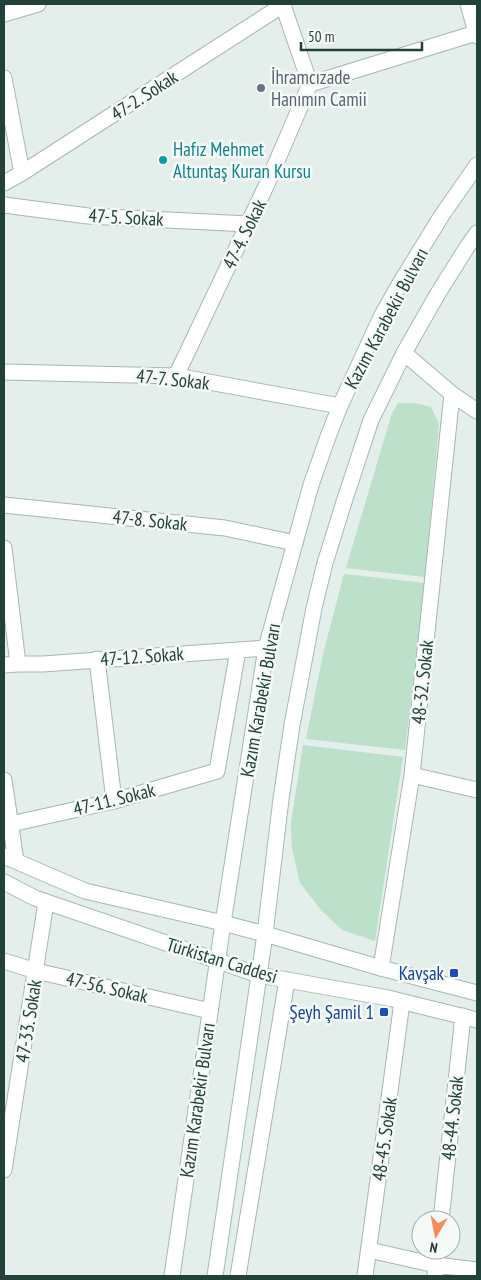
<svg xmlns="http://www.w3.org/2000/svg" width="481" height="1280" font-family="'PT Sans Narrow',sans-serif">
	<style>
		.green { fill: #bce0c9 }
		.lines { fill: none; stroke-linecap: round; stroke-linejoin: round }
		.street-casing { stroke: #a6b7b2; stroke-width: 17 }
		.secondary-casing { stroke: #a2bbb4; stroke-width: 17 }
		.street { stroke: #fff; stroke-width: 15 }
		.secondary { stroke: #fff; stroke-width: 15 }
		.worship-dot { fill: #6b7280; stroke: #f5faf8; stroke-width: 2 }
		.culture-dot { fill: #0f9aa8; stroke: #f5faf8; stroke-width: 2 }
		.transit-dot { fill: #1a4fb4; stroke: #f5faf8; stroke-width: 2 }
		.labels { text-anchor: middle; stroke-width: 5; stroke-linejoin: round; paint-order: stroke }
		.worship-label { font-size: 19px; fill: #5b616d; stroke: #f5faf8; text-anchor: start }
		.street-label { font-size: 19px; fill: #22413b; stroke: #f5faf8 }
		.culture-label { font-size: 19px; fill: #0d838f; stroke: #f5faf8; text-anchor: start }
		.transit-label { font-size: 19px; fill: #164399; stroke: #f5faf8; text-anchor: end }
	</style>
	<rect width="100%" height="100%" fill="#e4eeea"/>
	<path class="green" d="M398,403H415L431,407L439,424L425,577L346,568L392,413Z
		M344,574L425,583L405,750L306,739L323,654Z
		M303,745L403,757L375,941L342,930L321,910L300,883L292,848L291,823Z"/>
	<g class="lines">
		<g class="street-casing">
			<path id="street" d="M284,4L283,5L310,84
				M468,4L477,36
				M4,14L38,4
				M4,78L22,173
				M4,183L22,173L283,5
				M4,205L88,216L248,224
				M404,353L452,394L477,411
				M4,372L176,376L340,406
				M176,376L267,184L310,84L476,33
				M4,505L225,528L295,543
				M4,548L18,664L4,665
				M97,659L114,801
				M18,664H43L266,648
				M412,775L477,790
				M4,780L16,861
				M11,824L114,801L217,771L238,650
				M4,961L36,971L210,1011
				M381,968L412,775L452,394
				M4,1170L46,902
				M441,1220L463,1016
				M369,1250L436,1265L477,1270
				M238,1276L287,980
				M365,1276L402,1002
				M435,1276L437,1250"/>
		</g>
		<g class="secondary-casing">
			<path id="secondary" d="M4,856L85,891L223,923L265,934L381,968L477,993
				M4,882L35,898L259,975L388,998L477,1020
				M172,1276L223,923L266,648L295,543L311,485L329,434L340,406L382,315L399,285L442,215L477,165
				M215,1276L265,934L281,799L292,725L314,608L325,563L344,502L371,420L404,353L437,295L467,247L477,233"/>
		</g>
		<use href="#street" class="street"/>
		<use href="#secondary" class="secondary"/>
	</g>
	<circle class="worship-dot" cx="261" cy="88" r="5"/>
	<circle class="culture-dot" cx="163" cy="160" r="5"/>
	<g class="transit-dot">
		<rect x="449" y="968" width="10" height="10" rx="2.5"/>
		<rect x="379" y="1007" width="10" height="10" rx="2.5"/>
	</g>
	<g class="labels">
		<g class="worship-label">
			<text x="271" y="84">İhramcızade<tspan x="271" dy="22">Hanımın Camii</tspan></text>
		</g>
		<g class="street-label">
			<text transform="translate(144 95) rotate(-33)" y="7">47-2. Sokak</text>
			<text transform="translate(126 217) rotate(3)" y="7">47-5. Sokak</text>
			<text transform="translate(244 234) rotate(-64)" y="7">47-4. Sokak</text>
			<text transform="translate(386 318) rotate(-62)" y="7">Kazım Karabekir Bulvarı</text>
			<text transform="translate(173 379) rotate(6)" y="7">47-7. Sokak</text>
			<text transform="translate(150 520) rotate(6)" y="7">47-8. Sokak</text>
			<text transform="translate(142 656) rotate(-4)" y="7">47-12. Sokak</text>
			<text transform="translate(422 682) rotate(-84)" y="7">48-32. Sokak</text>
			<text transform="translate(260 700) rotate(-80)" y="7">Kazım Karabekir Bulvarı</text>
			<text transform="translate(114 799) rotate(-14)" y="7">47-11. Sokak</text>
			<text transform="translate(222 960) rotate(17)" y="7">Türkistan Caddesi</text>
			<text transform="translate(107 987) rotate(13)" y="7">47-56. Sokak</text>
			<text transform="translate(28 1021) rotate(-81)" y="7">47-33. Sokak</text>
			<text transform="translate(197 1100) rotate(-82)" y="7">Kazım Karabekir Bulvarı</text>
			<text transform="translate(452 1118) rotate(-84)" y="7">48-44. Sokak</text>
			<text transform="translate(384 1139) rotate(-82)" y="7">48-45. Sokak</text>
		</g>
		<g class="culture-label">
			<text x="173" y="156">Hafız Mehmet<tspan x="173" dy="22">Altuntaş Kuran Kursu</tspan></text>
		</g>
		<g class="transit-label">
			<text x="444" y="980">Kavşak</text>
			<text x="374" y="1019">Şeyh Şamil 1</text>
		</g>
	</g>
	<rect width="481" height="1280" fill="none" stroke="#22413b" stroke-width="10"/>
	<g transform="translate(436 1235) rotate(190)"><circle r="24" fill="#f5faf8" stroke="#a1b0ac"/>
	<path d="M0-4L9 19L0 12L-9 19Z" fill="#f88c58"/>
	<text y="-8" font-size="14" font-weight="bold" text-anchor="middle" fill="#22413b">N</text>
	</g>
	<path d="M301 42v8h121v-8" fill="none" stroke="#22413b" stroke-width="2.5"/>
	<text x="308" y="42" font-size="15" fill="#22413b" stroke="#f5faf8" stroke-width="4" paint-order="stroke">50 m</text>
</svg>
